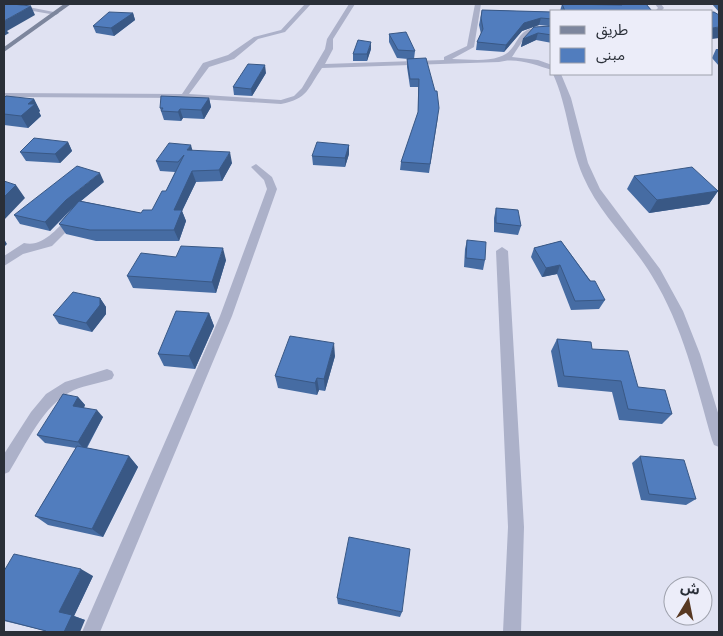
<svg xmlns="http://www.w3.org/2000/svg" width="723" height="636" font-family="Arial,'Noto Sans Arabic',sans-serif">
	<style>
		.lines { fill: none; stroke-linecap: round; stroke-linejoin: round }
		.minor { fill: #acb1c9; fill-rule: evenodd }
		.secondary { fill: #7d869d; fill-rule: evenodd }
		.wall { fill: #466ca3 }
		.shaded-wall { fill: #395885 }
		.building { fill: #517dbe; stroke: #395885 }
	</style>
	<rect width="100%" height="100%" fill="#e0e2f2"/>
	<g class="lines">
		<path class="minor" d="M4,4H13L59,13L56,15L4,6Z
			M305,4H311L285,32L258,39L234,59L209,67L189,94L281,100L294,96L302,88L325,49L327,39L349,4H355L333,39V49L325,64L444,60V57L467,46L475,4H481L474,47L452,59C466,59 485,62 499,57C524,49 510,22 552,28V32C527,28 525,38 512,57L538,60L552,65V70C536,65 516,57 499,62L322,68C308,88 308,99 281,104L184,98L4,97V93L182,94L203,63L228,55L254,37L281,30Z
			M655,4H661L664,8L661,11H655L658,8Z
			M553,74H561L571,98L588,163L600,189L660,269L683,311L700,354L719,416V447L714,445L712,440C696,384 683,326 652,276C631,241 599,214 583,176C569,143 568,107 553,74Z
			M256,164L272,177L277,189L232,316L100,632H82L220,316L267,189L264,180L251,167Z
			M74,215L79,218L78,220L52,246L23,254L4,266V256L24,243C43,248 58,227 70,216Z
			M502,247L508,251L524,527L521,632H503L508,527L496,251Z
			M107,369L112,371L114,375L112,379C100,383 86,385 74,390C43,404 26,445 9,472L4,474V454L31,412L46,394L65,382Z"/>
		<path class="secondary" d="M64,4H71L4,52V47Z"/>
	</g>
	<path class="wall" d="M562,4L614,5L613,4H646L652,11H560Z
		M712,4H719V12Z
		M482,10L552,12V43L536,40L521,47L523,39L549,26L539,25L522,31L504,52L476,50L477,42L481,34L479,25Z
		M133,13L135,20L114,36L96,33L93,26Z
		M389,34L415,51L414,59L438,117L429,173L400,170L401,162L418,114V87H410L407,67V59H408L397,58L389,42Z
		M371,49L367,61H353V54Z
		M716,49H719V66L712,58Z
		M266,73L252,96L234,95L233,87Z
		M4,98L34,99L40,111L39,112L41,116L28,128L4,125Z
		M209,98L211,107L204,119L183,118L181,121L164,120L160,108Z
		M68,142L72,151L60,163L26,161L20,152Z
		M349,145V154L345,167L313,165L312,156Z
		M192,151L232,163L222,181L196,182L182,211L186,221L179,241H96L66,234L59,224L74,207L50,231L20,224L14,215L104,182L81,201L141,213L152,210L166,191L175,172L160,171L156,161Z
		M634,176L718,191L709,204L649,213L627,189Z
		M496,208L521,226L518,235L494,232V218Z
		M467,240L485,260L483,270L464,267L465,249Z
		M561,241L605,300L599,309L571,310L557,274L542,277L531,257L534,248Z
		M176,257L226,260L216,293L133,288L127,276Z
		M100,298L106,307V314L92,332L59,324L53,315Z
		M209,313L214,326L195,369L164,366L158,354Z
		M557,339L592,349L638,387L672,414L662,424L619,420L612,392L558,387L551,351Z
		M335,356L325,391L319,390L317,395L278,388L275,376Z
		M78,397L85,405L84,408L103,417L87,448L129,456L138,467L103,537L48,525L35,516L76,448L45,443L37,435Z
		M640,456L696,499L686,505L641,500L632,463Z
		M4,571L93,576L74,616L85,620L46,631L4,621Z
		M337,598L402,612L400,617L338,604Z"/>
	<path class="shaded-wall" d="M31,6L35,15L7,31L9,33L4,36V21Z
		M133,13L135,20L114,36L111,28Z
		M541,18L539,25L522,31L504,52L506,45L524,23Z
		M719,27V38L712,39V28Z
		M538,33L536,40L521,47L523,39Z
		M371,42V49L367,61V54Z
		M265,65L266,73L252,96L251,89Z
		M209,98L211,107L204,119L201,110Z
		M34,99L40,111L39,112L41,116L28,128L21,116L28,104Z
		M180,109L183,118L181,121L178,112Z
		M68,142L72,151L60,163L55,154Z
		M191,145L194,156L187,150Z
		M349,145V154L345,167V158Z
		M230,152L232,163L222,181L219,170Z
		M192,171L196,182L182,211L186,221L179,241L174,230V210Z
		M100,173L104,182L71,209L50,231L45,222L66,200Z
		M16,185L25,198L4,220V197Z
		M718,191L709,204L649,213L657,200Z
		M4,239L7,244L4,247Z
		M223,248L226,260L216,293L212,282Z
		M560,265L557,274L542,277L546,268Z
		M100,298L106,307V314L92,332L86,323Z
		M209,313L214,326L195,369L189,356Z
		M334,343L335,356L325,391L324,379Z
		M317,378L319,390L317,395L315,383Z
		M78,397L85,405L80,414L73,406Z
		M97,410L103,417L85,450L78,442Z
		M129,456L138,467L103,537L92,529Z
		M81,569L93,576L74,616L85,620L80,632H64L59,612Z"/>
	<path class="building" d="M4,4H12L31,6L4,21Z
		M562,4L622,5L621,4H646L652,11H565Z
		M482,10L552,12V19L541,18L524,23L506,45L477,42L483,29L481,18Z
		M109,12L133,13L111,28L93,26Z
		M712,12H714L719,15V27L712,28Z
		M552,26V35L538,33L523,39L534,27Z
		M406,32L415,51L398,50L389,34Z
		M358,40L371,42L367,54H353Z
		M426,58L435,91H437L439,108L430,164L401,162L418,112L419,79H410L407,59Z
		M248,64L265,65L251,89L233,87Z
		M6,96L34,99L28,104H35L21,116L4,114V98Z
		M161,96L209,98L201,110L180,109L178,112L161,111L163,108H160Z
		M34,138L68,142L55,154L20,152Z
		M317,142L349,145L345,158L312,156Z
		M169,143L191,145L187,150L230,152L219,170L192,171L174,210H182L174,230H90L59,224L79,201L141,213L143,210H152L162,191H166L184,155L178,162L156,161Z
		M77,166L100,173L66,200L45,222L14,215Z
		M692,167L718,191L657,200L634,176Z
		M4,181L16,185L4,197Z
		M496,208L518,210L521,226L496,223Z
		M467,240L486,242L485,260L466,258Z
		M561,241L590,281H595L605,300L575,301L560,265L546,268L534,248Z
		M181,246L223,248L212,282L127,276L141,253L176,257Z
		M73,292L100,298V305L86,323L53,315Z
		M176,311L209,313L189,356L158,354Z
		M290,336L334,343L324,379L317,378L315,383L275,376Z
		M557,339L591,342L592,349L628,351L638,387L665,390L672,414L628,409L621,381L564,376Z
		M63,394L78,397L73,406L97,410L78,442L37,435Z
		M77,446L129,456L92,529L35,516Z
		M640,456L684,460L696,499L649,494Z
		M349,537L410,549L402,612L337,598Z
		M14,554L81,569L59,612L72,615L64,632H45L46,631L4,620V571Z"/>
	<rect width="723" height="636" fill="none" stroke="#2a2f38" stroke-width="10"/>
	<rect x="550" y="10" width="162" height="65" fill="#ecedf9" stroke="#9ea1ac"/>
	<rect x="560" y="26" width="25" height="8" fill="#7d869d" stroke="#9ea1ac"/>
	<text x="596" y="35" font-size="15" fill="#2a2f38">طريق</text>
	<rect x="560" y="48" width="25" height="15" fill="#517dbe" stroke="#9ea1ac"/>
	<text x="596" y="60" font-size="15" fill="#2a2f38">مبنى</text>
	<g transform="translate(688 601) rotate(10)"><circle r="24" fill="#ecedf9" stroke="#9ea1ac"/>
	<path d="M0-4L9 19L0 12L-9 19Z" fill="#573822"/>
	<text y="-8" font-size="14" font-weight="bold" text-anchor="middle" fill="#2a2f38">ش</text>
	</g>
</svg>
